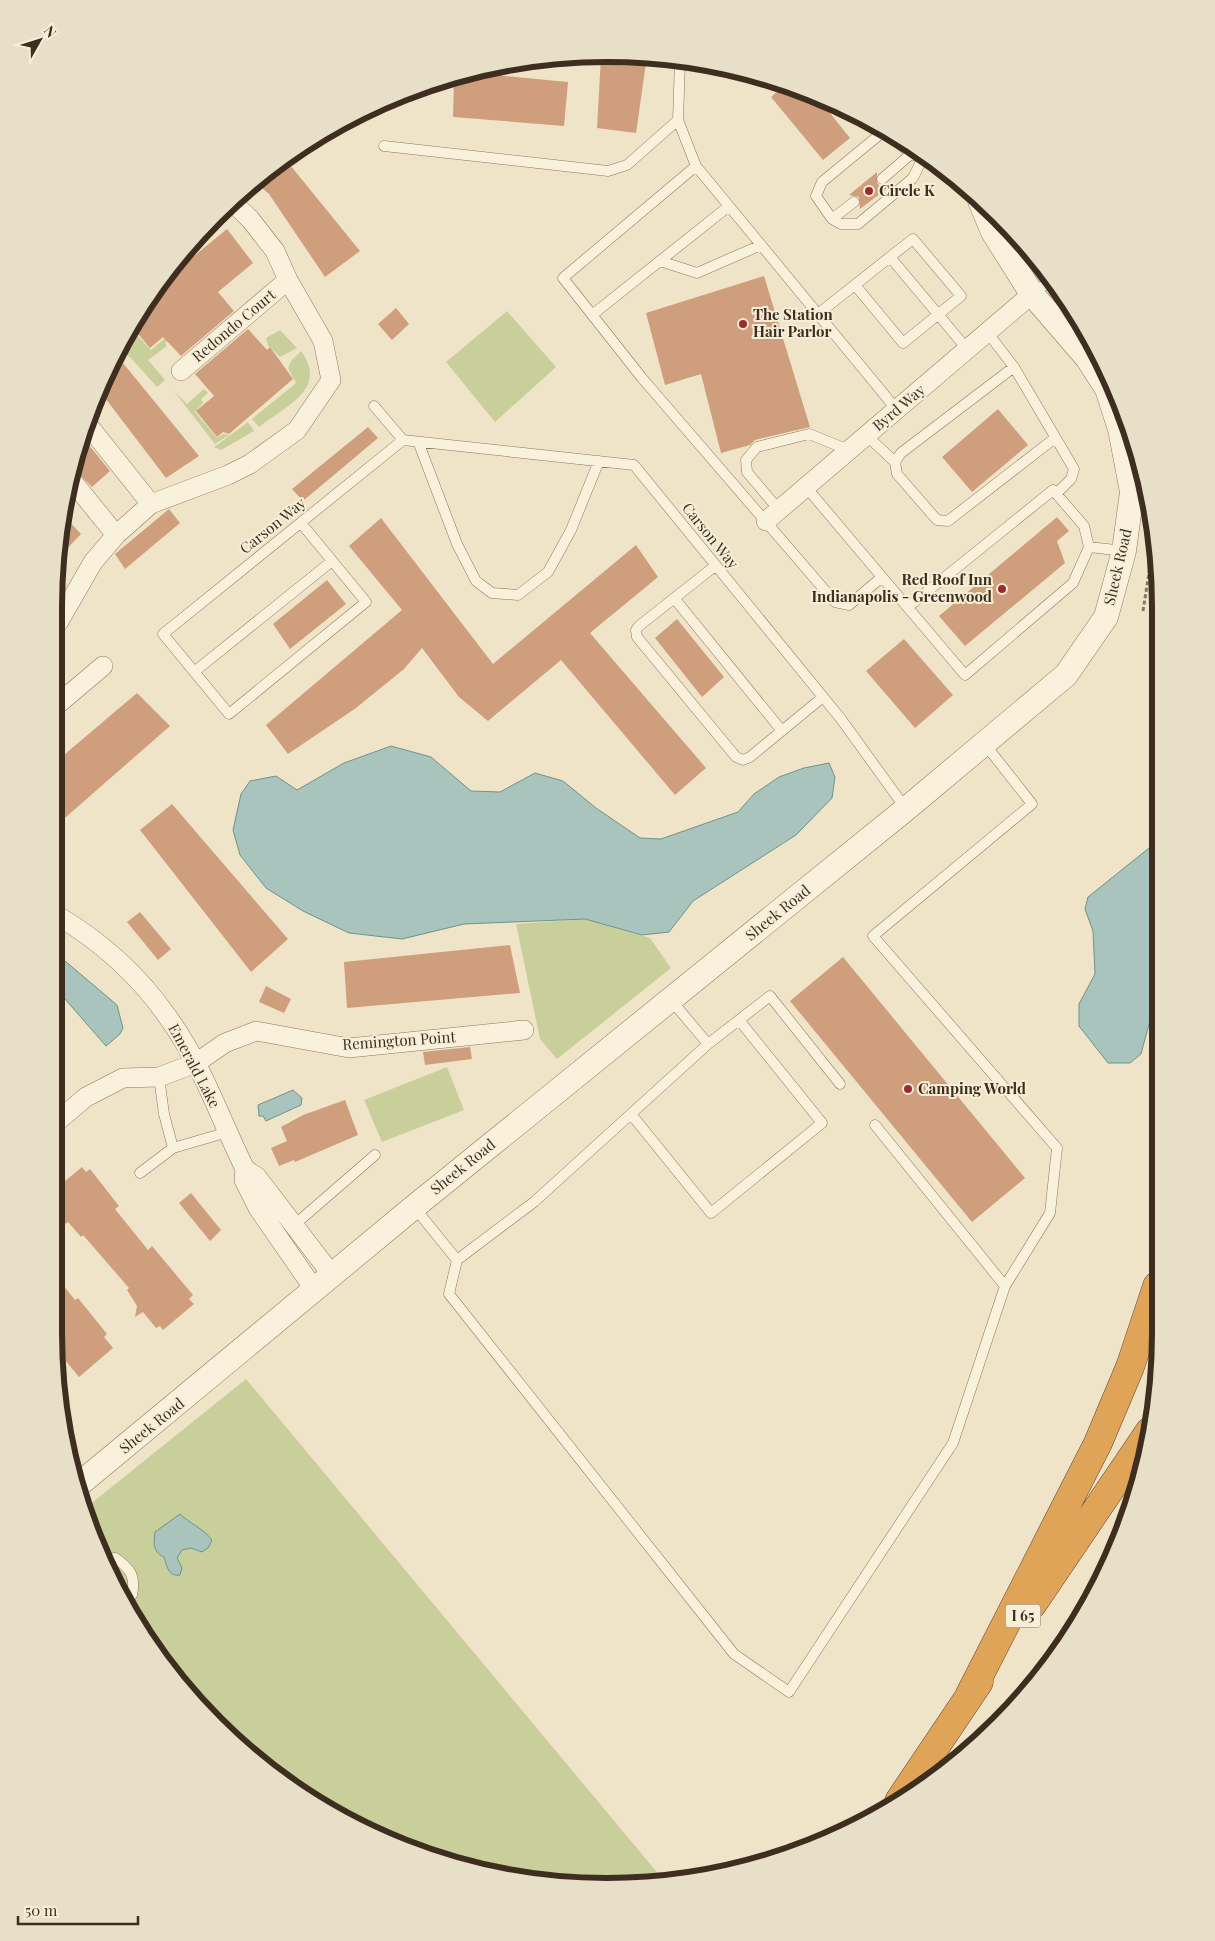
<svg xmlns="http://www.w3.org/2000/svg" width="1215" height="1941" font-family="'Playfair Display',serif">
	<style>
		.green { fill: #c9cf9b }
		.water { fill: #a9c4bc; stroke: #6f938a }
		.building { fill: #cf9f7d }
		.lines { fill: none; stroke-linecap: round; stroke-linejoin: round }
		.service-casing { stroke: #8d765c; stroke-width: 11 }
		.minor-casing { stroke: #8d765c; stroke-width: 20 }
		.tertiary-casing { stroke: #8d765c; stroke-width: 25 }
		.motorway-casing { stroke: #5b4430; stroke-width: 29 }
		.path { stroke: #8d765c; stroke-width: 3; stroke-dasharray: 4 2.5; stroke-linecap: butt }
		.service { stroke: #faf1dc; stroke-width: 10 }
		.minor { stroke: #faf1dc; stroke-width: 19 }
		.tertiary { stroke: #faf1dc; stroke-width: 24 }
		.motorway { stroke: #e0a458; stroke-width: 28 }
		.poi-dot { fill: #9e2a2b; stroke: #f7eed8; stroke-width: 2 }
		.labels { text-anchor: middle; stroke-width: 4; stroke-linejoin: round; paint-order: stroke }
		.shield { fill: #f7eed8; stroke: #756857; stroke-width: 1 }
		.shield-label { font-size: 14px; font-weight: bold; fill: #3d2e20 }
		.poi-label { font-size: 15px; font-weight: bold; fill: #3d2e20; stroke: #f7eed8; text-anchor: start }
		.street-label { font-size: 15px; fill: #3d2e20; stroke: #f7eed8 }
		.rim { fill: none; stroke: #3d2e20; stroke-width: 6 }
	</style>
	<rect width="100%" height="100%" fill="#f0e4c8"/>
	<path class="green" d="M507,311L556,367L495,422L446,362Z
		M176,329L179,332L165,343L167,346L148,360L165,380L157,387L129,356L121,352L133,331L151,350Z
		M280,330L297,348L280,357L268,345L266,338Z
		M301,351C329,389 285,406 259,427L252,419L296,383L288,368L291,361Z
		M204,389L208,393L201,399L203,403L195,412L217,438L223,434L229,435L215,444L173,390L187,404Z
		M248,422L254,431L221,450L214,447Z
		M585,919L650,938L671,968L557,1059L540,1039L516,924Z
		M447,1067L464,1110L382,1142L364,1100Z
		M246,1379L666,1883L607,1887L535,1882L430,1858L362,1830L271,1773L168,1670L111,1579L83,1510Z"/>
	<path class="water" d="M391,746L431,757L471,791L500,792L535,773L563,781L596,808L640,838L661,839L738,812L754,794L779,777L804,768L829,763L835,777L832,798L796,835L693,901L669,932L642,935L585,919L464,924L402,939L349,933L303,911L266,888L240,855L233,830L241,794L250,781L276,776L297,790L344,763Z
		M1159,840L1158,991L1141,1054L1130,1063H1108L1079,1026V1004L1095,974L1093,931L1085,909L1088,897Z
		M58,955L117,1005L123,1028L120,1034L106,1046L58,991Z
		M293,1090L302,1098L301,1105L266,1121L263,1116H259L258,1105Z
		M180,1514C189,1523 204,1529 212,1540L208,1548L202,1552L191,1548L182,1550L177,1558L182,1568L180,1575C168,1577 167,1566 164,1557C152,1551 154,1543 155,1532Z"/>
	<path class="building" d="M601,56H647L636,133L597,128Z
		M474,73L568,82L564,126L453,117L454,77Z
		M785,85L817,97L850,138L823,160L771,97Z
		M286,160L360,251L325,277L269,194L255,182Z
		M877,172V183L880,186L886,184L889,187L860,209L859,197L849,195Z
		M227,229L253,263L218,292L234,311L181,356L163,337L150,348L134,329L161,283Z
		M764,276L810,427L755,440L750,445L721,453L701,374L665,385L646,313Z
		M396,308L409,324L392,340L378,324Z
		M248,329L267,350L270,347L293,379L229,434L223,432L217,437L196,411L214,396L195,374Z
		M123,363L199,456L166,478L99,390L109,372Z
		M998,409L1028,445L972,492L942,457Z
		M368,427L378,438L303,501L292,489Z
		M84,439L110,471L92,487L76,471Z
		M169,509L180,523L125,569L115,554Z
		M64,516L81,534L58,558V536Z
		M1057,517L1069,531L1057,541L1065,563L965,646L939,616Z
		M381,518L493,664L636,545L658,577L590,633L706,768L675,795L561,660L488,721L459,697L422,648L404,669L356,708L288,754L266,725L402,610L349,546Z
		M327,580L346,604L290,649L273,624Z
		M677,619L724,677L702,697L655,638Z
		M904,639L953,695L915,728L866,671Z
		M137,693L170,726L58,824V760Z
		M172,804L288,939L251,972L140,830Z
		M140,912L171,949L158,960L127,922Z
		M510,945L520,993L347,1008L344,962Z
		M843,957L1025,1178L972,1222L790,1001Z
		M266,986L291,999L284,1013L259,1002Z
		M470,1047L472,1059L425,1065L423,1052Z
		M345,1100L358,1135L295,1162L294,1160L279,1166L271,1148L287,1141L281,1127L303,1115Z
		M82,1167L86,1172L90,1169L119,1206L115,1209L148,1250L152,1246L193,1295L189,1299L194,1304L163,1330L160,1326L156,1328L143,1312L135,1317L137,1306L127,1290L129,1288L83,1235L81,1237L68,1222L66,1224L59,1216V1186Z
		M191,1193L221,1230L210,1241L179,1203Z
		M59,1280L75,1300L78,1298L107,1334L104,1337L113,1348L79,1377L59,1353Z"/>
	<g class="lines">
		<g class="service-casing">
			<path id="service" d="M680,61L678,120L696,166L897,410
				M891,135C904,149 915,159 935,162
				M384,146L608,171L627,165L678,120
				M696,166L563,278L642,378L835,602L849,605L882,577L806,487
				M882,179L911,154
				M854,202L832,219L841,224H858L913,178L924,155
				M832,219L816,196L822,182L884,131
				M660,261L697,273L761,245
				M855,285L903,343L961,296L913,239L890,257
				M1032,294L1051,280
				M818,314L890,257L967,349
				M592,315L729,206
				M987,332L1014,367L1074,469L1071,479L1056,494
				M1014,367L901,453L895,462L897,474L937,520L948,521L1055,438
				M374,406L403,440
				M866,435L895,462
				M419,444L457,544L476,581L492,593L518,595L548,572L571,530L599,461
				M779,510L747,472L746,460L757,447L809,434L849,450
				M301,523L366,602L229,714L163,634L403,440L634,465L841,719L906,809
				M715,566L639,626L636,630L637,637L736,757L743,760L750,757L823,697
				M882,577L965,675L1073,583L1089,547L1124,551
				M674,598L782,731
				M908,607L1053,490L1084,526L1089,547
				M194,672L332,561
				M671,1000L708,1044L770,996L840,1084
				M159,1077L164,1114L173,1148
				M631,1114L711,1213L822,1123L739,1020
				M875,1125L1005,1286L1050,1213L1057,1148L873,936L1032,804L984,743
				M140,1173L173,1148L228,1132
				M414,1207L457,1260L449,1294L734,1654L789,1692L953,1443L1005,1286
				M292,1227L375,1155
				M457,1260L534,1202L708,1044
				M103,1560L115,1558C130,1568 136,1576 132,1595L125,1601"/>
		</g>
		<g class="minor-casing">
			<path id="minor" d="M181,371L288,280
				M88,425L151,504
				M73,482L116,535
				M766,521L1032,294
				M58,623L93,562L116,535L151,504L228,475L250,464L297,430L331,380L323,341L288,280L275,251L250,219L232,202
				M58,704L103,666
				M58,916C100,941 139,976 167,1016C201,1062 220,1118 245,1169L257,1177L332,1275
				M59,1120L86,1097L123,1078L159,1077L196,1063L225,1043L256,1031L349,1048L524,1030
				M245,1169L244,1180L258,1208L314,1289"/>
		</g>
		<g class="tertiary-casing">
			<path id="tertiary" d="M77,1486L414,1207L906,809L1066,675L1106,617L1124,551L1132,492L1120,429L1107,389L1088,359L1032,294L993,232L980,201"/>
		</g>
		<g class="motorway-casing">
			<path id="motorway" d="M1032,1605L1149,1432
				M969,1696L1098,1443L1130,1367L1157,1286
				M899,1801L979,1682"/>
		</g>
		<path class="path" d="M1143,611L1154,541"/>
		<use href="#service" class="service"/>
		<use href="#minor" class="minor"/>
		<use href="#tertiary" class="tertiary"/>
		<use href="#motorway" class="motorway"/>
	</g>
	<g class="poi-dot">
		<circle cx="869" cy="191" r="5"/>
		<circle cx="743" cy="324" r="5"/>
		<circle cx="1002" cy="589" r="5"/>
		<circle cx="908" cy="1089" r="5"/>
	</g>
	<g class="labels">
		<rect class="shield" x="1005.5" y="1604.5" width="35" height="23" rx="4"/>
		<g class="shield-label">
			<text x="1023" y="1621">I 65</text>
		</g>
		<g class="poi-label">
			<text x="879" y="196">Circle K</text>
			<text x="753" y="320">The Station<tspan x="753" dy="17">Hair Parlor</tspan></text>
			<text x="992" y="585" text-anchor="end">Red Roof Inn<tspan x="992" dy="17">Indianapolis - Greenwood</tspan></text>
			<text x="918" y="1094">Camping World</text>
		</g>
		<g class="street-label">
			<text transform="translate(234 326) rotate(-40)" y="5">Redondo Court</text>
			<text transform="translate(899 408) rotate(-40)" y="5">Byrd Way</text>
			<text transform="translate(273 526) rotate(-39)" y="5">Carson Way</text>
			<text transform="translate(710 536) rotate(51)" y="5">Carson Way</text>
			<text transform="translate(1118 567) rotate(-77)" y="5">Sheek Road</text>
			<text transform="translate(778 913) rotate(-39)" y="5">Sheek Road</text>
			<text transform="translate(399 1041) rotate(-4)" y="5">Remington Point</text>
			<text transform="translate(194 1066) rotate(62)" y="5">Emerald Lake</text>
			<text transform="translate(463 1167) rotate(-39)" y="5">Sheek Road</text>
			<text transform="translate(152 1426) rotate(-39)" y="5">Sheek Road</text>
		</g>
	</g>
	<path d="M0 0H1215V1941H0ZM607 62H607A545 545 0 0 1 1152 607V1333A545 545 0 0 1 607 1878H607A545 545 0 0 1 62 1333V607A545 545 0 0 1 607 62Z" fill="#e8dfc9" fill-rule="evenodd"/>
	<path class="rim" d="M607 62H607A545 545 0 0 1 1152 607V1333A545 545 0 0 1 607 1878H607A545 545 0 0 1 62 1333V607A545 545 0 0 1 607 62Z"/>
	<g transform="translate(40 40) rotate(51)" stroke="#f7eed8" stroke-width="4" paint-order="stroke">
	<path d="M0-4L9 19L0 12L-9 19Z" fill="#3d2e20"/>
	<text y="-8" font-size="14" font-weight="bold" text-anchor="middle" fill="#3d2e20">N</text>
	</g>
	<path d="M18 1916v8h120v-8" fill="none" stroke="#3d2e20" stroke-width="2.5"/>
	<text x="25" y="1916" font-size="15" fill="#3d2e20" stroke="#f7eed8" stroke-width="4" paint-order="stroke">50 m</text>
</svg>
